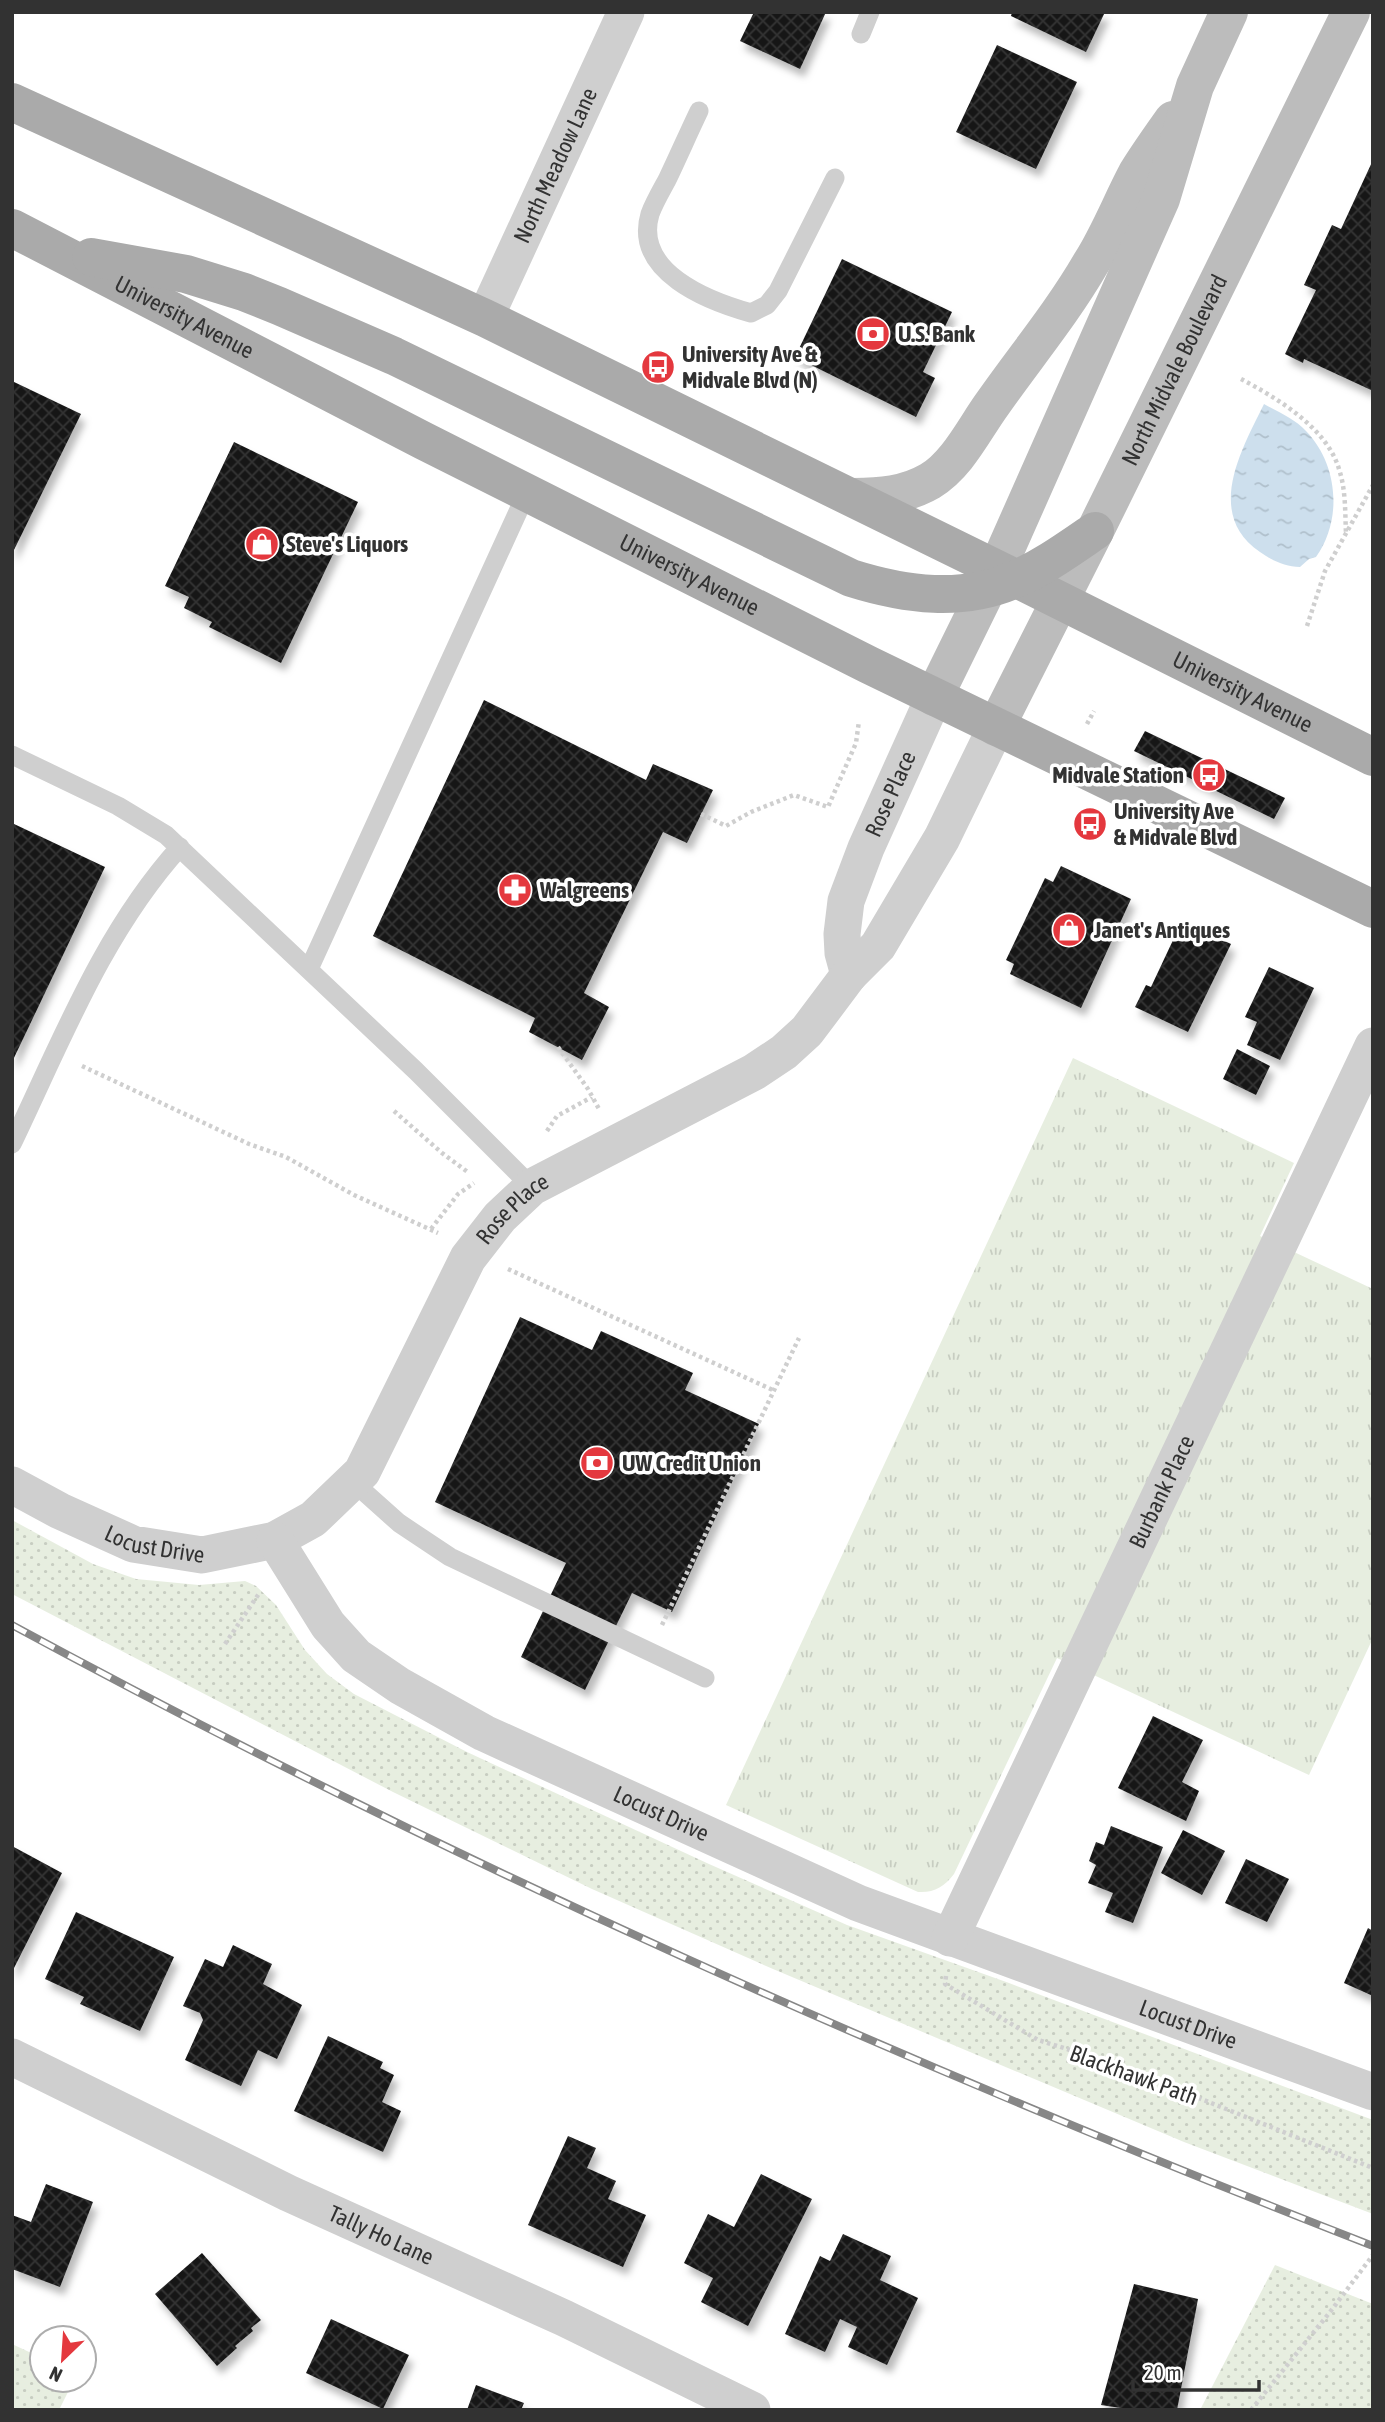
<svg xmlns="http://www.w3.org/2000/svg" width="1385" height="2422" font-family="'Asap Condensed',sans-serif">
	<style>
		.grass { fill: url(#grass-tufts) }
		.park { fill: url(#park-dots) }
		.water { fill: url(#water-ripples) }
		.building { fill: url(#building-cross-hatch); filter: url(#shadow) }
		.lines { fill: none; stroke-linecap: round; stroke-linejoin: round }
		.path { stroke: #cfcfcf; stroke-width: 4.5; stroke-dasharray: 3.5 3.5; stroke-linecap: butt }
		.service { stroke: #cfcfcf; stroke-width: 19 }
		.minor { stroke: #cfcfcf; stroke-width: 37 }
		.secondary { stroke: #bcbcbc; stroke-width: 38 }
		.primary { stroke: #aaa; stroke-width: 38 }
		.rail-casing { stroke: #878787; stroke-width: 8 }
		.rail { stroke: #fff; stroke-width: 5; stroke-dasharray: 16; stroke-linecap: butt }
		.labels { text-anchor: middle; stroke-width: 7; stroke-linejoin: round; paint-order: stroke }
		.street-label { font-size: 23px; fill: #323232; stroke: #fff }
		.poi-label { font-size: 23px; font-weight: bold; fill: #323232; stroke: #fff; text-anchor: start }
	</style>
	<defs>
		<pattern id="grass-tufts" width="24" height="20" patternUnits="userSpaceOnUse" patternTransform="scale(1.75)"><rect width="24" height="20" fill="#e7eee0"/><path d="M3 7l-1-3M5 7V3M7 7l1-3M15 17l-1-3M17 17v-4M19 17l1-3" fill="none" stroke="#c7cdc1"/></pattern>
		<pattern id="park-dots" width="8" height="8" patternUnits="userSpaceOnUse" patternTransform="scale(1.75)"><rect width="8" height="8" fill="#e7eee0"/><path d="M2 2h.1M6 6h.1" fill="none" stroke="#c7cdc1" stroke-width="1.8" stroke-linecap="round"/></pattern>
		<pattern id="water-ripples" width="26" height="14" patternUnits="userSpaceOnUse" patternTransform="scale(1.75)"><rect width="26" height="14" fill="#cddfed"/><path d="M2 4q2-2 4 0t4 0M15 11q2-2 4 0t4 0" fill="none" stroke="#b0c0cc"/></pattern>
		<pattern id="building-cross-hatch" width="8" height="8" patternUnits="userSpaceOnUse" patternTransform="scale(1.75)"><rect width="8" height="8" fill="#191919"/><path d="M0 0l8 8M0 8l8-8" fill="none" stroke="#323232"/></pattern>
		<filter id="shadow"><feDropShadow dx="4.5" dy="8" stdDeviation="3.5" flood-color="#0004"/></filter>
	</defs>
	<rect width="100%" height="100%" fill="#fff"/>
	<path class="grass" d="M1073,1058L1294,1163L1260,1236L1373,1289V1638L1309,1775L1057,1658L954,1874C944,1887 934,1893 918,1892L726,1805Z"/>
	<path class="park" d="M12,1520L93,1564L136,1579L199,1585L245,1581L256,1586L276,1605L305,1650L327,1674L354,1694L467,1752L709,1864L847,1925L1009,1983L1373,2120V2214L1184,2142L773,1969L592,1889L393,1792L12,1594Z
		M1275,2265L1373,2304L1372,2410H1200Z
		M12,2344L42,2358V2380H74L59,2410H12Z"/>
	<path class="water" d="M1264,404C1278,412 1295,419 1306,431C1338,464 1343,519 1316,557L1309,559L1300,567C1285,567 1273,561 1260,552C1204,514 1242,449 1264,404Z"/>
	<path class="building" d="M754,12H826L800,69L740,41Z
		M1012,12H1105L1086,52L1011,16Z
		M997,45L1077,82L1036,169L956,132Z
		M1373,160V386L1371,390L1304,359L1303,363L1285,354L1316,290L1304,285L1332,225L1341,229Z
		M842,259L952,312L923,372L935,378L916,417L795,357Z
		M12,381L81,414L12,554Z
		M234,442L358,502L281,663L209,627L212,622L184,608L189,597L165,586Z
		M484,700L646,780L653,764L713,790L687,843L663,832L584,993L609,1007L582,1060L529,1032L535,1018L373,936Z
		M1145,731L1285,798L1274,819L1134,751Z
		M12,823L105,867L12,1062Z
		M1061,866L1131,899L1081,1008L1010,974L1014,964L1006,960L1045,878L1053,882Z
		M1182,921L1231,944L1188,1032L1135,1007L1146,985L1151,987Z
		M1269,967L1314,988L1280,1060L1247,1045L1257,1022L1245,1017Z
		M1237,1049L1270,1066L1256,1095L1223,1079Z
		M520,1317L592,1350L601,1331L693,1373L685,1390L759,1424L672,1612L632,1593L585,1690L521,1657L566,1563L435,1502Z
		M1153,1716L1203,1740L1182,1782L1199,1791L1186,1821L1118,1788Z
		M1111,1826L1163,1847L1133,1923L1105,1912L1113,1893L1088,1883L1096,1865L1089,1861L1096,1842L1104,1845Z
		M1183,1830L1225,1851L1202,1895L1161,1873Z
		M12,1846L62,1873L12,1972Z
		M1246,1859L1289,1879L1267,1922L1225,1903Z
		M76,1912L174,1957L140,2031L80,2004L84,1997L45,1979Z
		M1368,1928L1373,1931V1996L1344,1983Z
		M233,1945L272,1964L263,1984L302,2005L277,2059L258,2050L241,2086L185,2060L203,2020L200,2013L183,2006L205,1959L223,1967Z
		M328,2036L383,2062L380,2068L394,2075L382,2102L401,2111L383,2152L294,2111Z
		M568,2136L596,2148L587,2168L616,2181L608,2199L646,2215L623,2267L528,2225Z
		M761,2174L812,2199L748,2326L701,2302L713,2278L684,2263L708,2214L734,2227Z
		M46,2184L93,2202L60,2287L12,2269V2215L31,2222Z
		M843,2234L891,2256L880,2280L918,2298L887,2365L848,2347L857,2327L840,2319L825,2352L785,2334L820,2256L830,2261Z
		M202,2253L261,2320L251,2328L253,2331L235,2346L237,2348L217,2366L155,2294Z
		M1134,2284L1198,2299L1177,2410H1134L1101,2405Z
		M331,2319L409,2355L383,2409L306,2373Z
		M476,2385L524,2403L521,2410H467Z"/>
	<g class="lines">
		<path class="path" d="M1241,379C1277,398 1327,428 1339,469C1346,490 1345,513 1346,534
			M1307,626L1325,571L1373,485
			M1087,724L1094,711
			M701,814L726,826L751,812L794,795L828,807L856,743L859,721
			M558,1047L588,1089L599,1109
			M82,1066L249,1144L286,1157L354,1195L438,1233
			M394,1111L442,1153L469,1173
			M547,1131L557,1116L592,1097
			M431,1229L458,1194L474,1183
			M508,1269L775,1391
			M662,1625L799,1338
			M225,1644L260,1592
			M946,1976L945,1984L1038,2040L1109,2062L1373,2168
			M1251,2410L1330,2312L1373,2255"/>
		<path class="service" d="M861,34L870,12
			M699,111C688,134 678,157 667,180C661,191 654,203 650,214C633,272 708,301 751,313L767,305L778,291L835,178
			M12,755L118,806L166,835L416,1071L532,1187
			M309,969L527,492
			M12,1144C61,1042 103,932 180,847
			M352,1481L399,1523L450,1557L705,1678"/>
		<g class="minor">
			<path id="s1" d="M485,318L626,12"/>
			<path id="s2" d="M849,975L843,953L842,934L846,901L866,848L934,697"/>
			<path id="s3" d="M12,1485L60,1511L133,1544L202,1555L275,1540L313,1519L362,1472L468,1258L500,1217L532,1187L754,1072L784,1052L807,1031L849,975L878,946L942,838L996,727"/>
			<path id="s4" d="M275,1540L328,1625L356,1656L400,1686L484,1733L858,1903L1373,2092"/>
			<path id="s5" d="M950,1938L1373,1046"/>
			<path id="s6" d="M12,2057L288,2193L564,2318L752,2410"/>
		</g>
		<g class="secondary">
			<path d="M853,497C880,497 906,495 930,481C958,464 974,429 993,403C1026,356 1062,313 1091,263C1109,235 1121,203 1137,173C1148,155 1161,137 1173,120"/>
			<path d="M934,697L997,569L1161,199L1195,86L1229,12"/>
			<path id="s7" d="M996,727L1095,531L1351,12"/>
		</g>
		<g class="primary">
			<path id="s8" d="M12,102L485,318L997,569L1373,757"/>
			<path id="s9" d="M12,228L424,441L869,665L1373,909"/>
			<path d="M91,257L186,274L244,292L279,306L394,356L851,578C905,595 963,603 1016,579C1044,567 1070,548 1095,531"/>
		</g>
		<g class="rail-casing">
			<path id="rail" d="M12,1625C451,1863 908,2065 1373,2246"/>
		</g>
		<use href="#rail" class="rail"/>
	</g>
	<defs>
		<g id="bank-disc" transform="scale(1.75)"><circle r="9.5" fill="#e4383e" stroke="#fff"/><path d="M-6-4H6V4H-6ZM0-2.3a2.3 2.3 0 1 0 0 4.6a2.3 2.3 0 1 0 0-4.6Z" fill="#fff"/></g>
		<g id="bus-disc" transform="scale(1.75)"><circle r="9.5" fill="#e4383e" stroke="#fff"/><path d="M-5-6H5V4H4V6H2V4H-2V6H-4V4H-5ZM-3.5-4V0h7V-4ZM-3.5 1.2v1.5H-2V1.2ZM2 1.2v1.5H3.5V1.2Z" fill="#fff"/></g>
		<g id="shop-disc" transform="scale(1.75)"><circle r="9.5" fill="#e4383e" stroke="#fff"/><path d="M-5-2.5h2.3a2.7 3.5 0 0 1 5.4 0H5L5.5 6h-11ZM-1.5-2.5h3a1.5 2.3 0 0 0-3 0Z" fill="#fff"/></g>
		<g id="pharmacy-disc" transform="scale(1.75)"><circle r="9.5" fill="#e4383e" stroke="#fff"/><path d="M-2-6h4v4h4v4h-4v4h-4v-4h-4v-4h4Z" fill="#fff"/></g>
	</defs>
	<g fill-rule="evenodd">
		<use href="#bank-disc" x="873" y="334"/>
		<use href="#bus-disc" x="658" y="367"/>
		<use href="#shop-disc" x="262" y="544"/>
		<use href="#bus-disc" x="1209" y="775"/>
		<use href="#bus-disc" x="1090" y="824"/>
		<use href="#pharmacy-disc" x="515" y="890"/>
		<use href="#shop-disc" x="1069" y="930"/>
		<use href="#bank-disc" x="597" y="1463"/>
	</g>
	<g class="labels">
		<g class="street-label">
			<text dy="8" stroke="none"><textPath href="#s1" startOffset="168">North Meadow Lane</textPath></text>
			<text dy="8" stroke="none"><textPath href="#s9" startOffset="194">University Avenue</textPath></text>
			<text dy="8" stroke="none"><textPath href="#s7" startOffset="399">North Midvale Boulevard</textPath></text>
			<text dy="8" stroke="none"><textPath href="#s9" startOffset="761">University Avenue</textPath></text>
			<text dy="8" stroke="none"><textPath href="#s8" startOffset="1365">University Avenue</textPath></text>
			<text dy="8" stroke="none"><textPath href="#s2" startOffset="191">Rose Place</textPath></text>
			<text dy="8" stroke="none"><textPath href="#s3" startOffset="696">Rose Place</textPath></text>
			<text dy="8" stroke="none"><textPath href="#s5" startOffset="494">Burbank Place</textPath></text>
			<text dy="8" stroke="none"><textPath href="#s3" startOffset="156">Locust Drive</textPath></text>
			<text dy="8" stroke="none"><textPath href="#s4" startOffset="486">Locust Drive</textPath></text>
			<text dy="8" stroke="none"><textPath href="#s4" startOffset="1054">Locust Drive</textPath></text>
			<text transform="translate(1134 2075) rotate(20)" y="8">Blackhawk Path</text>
			<text dy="8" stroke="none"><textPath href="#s6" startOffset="410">Tally Ho Lane</textPath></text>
		</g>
		<g class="poi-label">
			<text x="898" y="342">U.S. Bank</text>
			<text x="682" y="362">University Ave &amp;<tspan x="682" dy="26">Midvale Blvd (N)</tspan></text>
			<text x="286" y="552">Steve's Liquors</text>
			<text x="1184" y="783" text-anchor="end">Midvale Station</text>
			<text x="1114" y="819">University Ave<tspan x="1114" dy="26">&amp; Midvale Blvd</tspan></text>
			<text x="540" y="898">Walgreens</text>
			<text x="1094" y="938">Janet's Antiques</text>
			<text x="622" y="1471">UW Credit Union</text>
		</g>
	</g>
	<rect width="1385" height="2422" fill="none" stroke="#323232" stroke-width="28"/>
	<g transform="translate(63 2359) rotate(205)"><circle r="33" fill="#ffffff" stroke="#adadad" stroke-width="2"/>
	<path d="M0-5L12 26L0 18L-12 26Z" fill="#e4383e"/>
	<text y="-10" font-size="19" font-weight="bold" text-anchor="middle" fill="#323232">N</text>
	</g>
	<path d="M1133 2380v10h126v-10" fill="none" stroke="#323232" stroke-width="3.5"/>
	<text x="1144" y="2380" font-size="21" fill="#323232" stroke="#ffffff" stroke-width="5" paint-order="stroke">20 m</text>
</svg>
